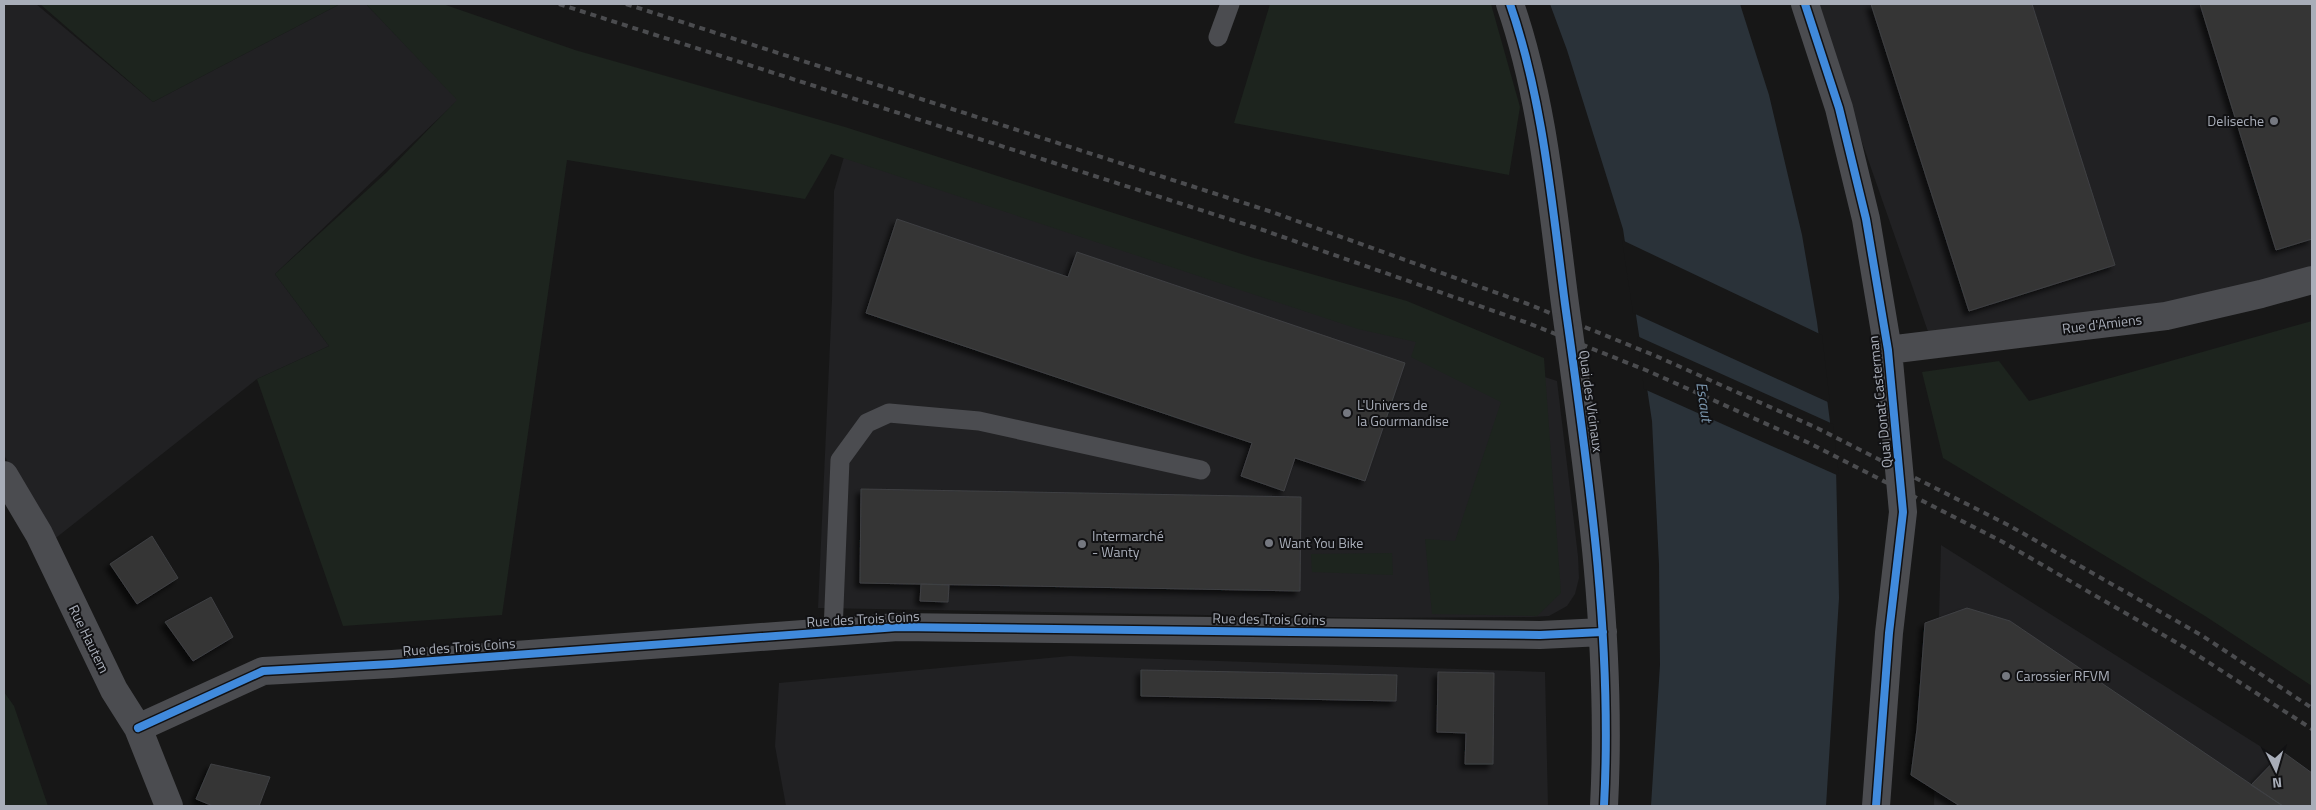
<svg xmlns="http://www.w3.org/2000/svg" width="2316" height="810" font-family="'Titillium Web',sans-serif">
	<style>
		.built { fill: #212123 }
		.green { fill: #1d241e }
		.water { fill: #2a3239 }
		.pier { fill: #171717 }
		.building { fill: #353536; stroke: #3f4043; filter: url(#shadow) }
		.lines { fill: none; stroke-linecap: round; stroke-linejoin: round }
		.lane { stroke: #4b4c50; stroke-width: 19 }
		.street { stroke: #4b4c50; stroke-width: 28 }
		.rail { stroke: #4b4c4f; stroke-width: 4; stroke-dasharray: 6 5; stroke-linecap: butt }
		.cycleway-casing { stroke: #111113; stroke-width: 11 }
		.cycleway { stroke: #408adc; stroke-width: 8 }
		.poi-dot { fill: #757880; stroke: #111113; stroke-width: 2 }
		.labels { text-anchor: middle; stroke-width: 4; stroke-linejoin: round; paint-order: stroke }
		.poi-label { font-size: 14px; fill: #a8adb8; stroke: #111113; text-anchor: start }
		.street-label { font-size: 14px; fill: #a8adb8; stroke: #111113 }
		.water-label { font-size: 15px; font-style: italic; fill: #7f9bb3; stroke: #111113 }
	</style>
	<defs>
		<filter id="shadow"><feDropShadow dx="-4.5" dy="4.5" stdDeviation="2.5" flood-color="#0009"/></filter>
	</defs>
	<rect width="100%" height="100%" fill="#171717"/>
	<path class="built" d="M4,4H36L153,102L340,4H366L458,100L275,274L329,346L257,379L52,541L4,455Z
		M1814,4H2312V280L1933,346Z
		M846,150L1557,381L1578,556L1579,578L1575,594L1567,606L1549,616L1532,617L1376,618L818,608L832,300L834,191Z
		M1941,545L2312,779V806H1934Z
		M1070,656L1545,672L1548,806H786L775,746L779,683Z"/>
	<path class="green" d="M40,4H340L153,102Z
		M366,4H443L575,50L845,127L1251,257L1407,301L1544,358L1561,593L1537,616L1432,614L1425,539L1455,541L1501,402L1411,357L1416,342L1358,329L831,154L805,199L567,160L502,615L343,626L257,379L329,346L275,274L387,172L457,100Z
		M1270,4H1491L1520,107L1509,175L1234,123Z
		M2312,321V686L2205,616L1943,458L1922,372L1999,361L2029,401Z
		M1392,553L1393,575L1312,572L1311,554Z
		M4,692L14,706L48,806H4Z"/>
	<path class="water" d="M1550,4H1740L1769,95L1802,235L1817,322L1836,468L1839,598L1826,806H1651L1660,665L1659,564L1652,421L1623,229L1567,50Z"/>
	<path class="pier" d="M1622,240L1822,335L1830,403L1633,313Z
		M1637,336L1833,424L1839,476L1644,389Z"/>
	<path class="building" d="M1871,4H2032L2115,265L1969,311Z
		M2200,4H2312V239L2276,250Z
		M897,219L1068,277L1077,252L1405,363L1365,481L1295,458L1284,491L1241,476L1252,443L866,313Z
		M861,489L1301,497L1300,591L860,583Z
		M152,536L178,578L137,604L110,564Z
		M921,584L949,585L948,602L920,601Z
		M211,597L233,637L193,661L165,622Z
		M1967,608L2010,621L2283,806H1960L1911,775L1917,729L1925,623Z
		M1141,670L1397,675L1396,701L1141,696Z
		M1438,672L1494,673L1493,764H1465L1466,733L1437,732Z
		M2283,752L2312,773V806H2283L2251,785Z
		M211,764L270,777L259,806H213L196,799Z"/>
	<g class="lines">
		<path class="lane" d="M1218,37L1230,4
			M833,632L840,460L867,423L889,413L979,421L1201,470"/>
		<path class="street" d="M1510,4C1543,99 1552,205 1565,304C1588,470 1613,638 1604,806
			M1805,4L1839,108L1866,219L1888,350L1903,512L1889,633L1876,806
			M1888,350L2166,316L2261,294L2312,280
			M4,475L39,534L114,690L138,728L169,806
			M138,728L263,671L392,664L898,627L1540,635L1603,632"/>
		<path class="rail" d="M559,4L1263,230L1528,323L1648,371L1809,443L2001,541L2191,651L2312,729
			M626,4L1269,211L1528,304L1656,356L1817,428L2010,526L2201,635L2312,708"/>
		<g class="cycleway-casing">
			<path id="cycleway" d="M1510,4C1543,99 1552,205 1565,304C1588,470 1613,638 1604,806
				M1805,4L1839,108L1866,219L1888,350L1903,512L1889,633L1876,806
				M138,728L263,671L392,664L898,627L1540,635L1603,632"/>
		</g>
		<use href="#cycleway" class="cycleway"/>
	</g>
	<g class="poi-dot">
		<circle cx="2274" cy="121" r="5"/>
		<circle cx="1347" cy="413" r="5"/>
		<circle cx="1269" cy="543" r="5"/>
		<circle cx="1082" cy="544" r="5"/>
		<circle cx="2006" cy="676" r="5"/>
	</g>
	<g class="labels">
		<g class="poi-label">
			<text x="2264" y="126" text-anchor="end">Deliseche</text>
			<text x="1357" y="410">L'Univers de<tspan x="1357" dy="16">la Gourmandise</tspan></text>
			<text x="1092" y="541">Intermarché<tspan x="1092" dy="16">- Wanty</tspan></text>
			<text x="1279" y="548">Want You Bike</text>
			<text x="2016" y="681">Carossier RFVM</text>
		</g>
		<g class="street-label">
			<text transform="translate(2102 324) rotate(-7)" y="5">Rue d'Amiens</text>
			<text transform="translate(1591 401) rotate(82)" y="5">Quai des Vicinaux</text>
			<text transform="translate(1880 402) rotate(-96)" y="5">Quai Donat Casterman</text>
			<text transform="translate(863 619) rotate(-3)" y="5">Rue des Trois Coins</text>
			<text transform="translate(1269 619) rotate(1)" y="5">Rue des Trois Coins</text>
			<text transform="translate(89 639) rotate(64)" y="5">Rue Hautem</text>
			<text transform="translate(459 647) rotate(-4)" y="5">Rue des Trois Coins</text>
		</g>
		<g class="water-label">
			<text transform="translate(1704 402) rotate(82)" y="5">Escaut</text>
		</g>
	</g>
	<rect width="2316" height="810" fill="none" stroke="#a8adb8" stroke-width="10"/>
	<g transform="translate(2276 770) rotate(175)" stroke="#111113" stroke-width="4" paint-order="stroke">
	<path d="M0-4L9 19L0 12L-9 19Z" fill="#a8adb8"/>
	<text y="-8" font-size="14" font-weight="bold" text-anchor="middle" fill="#a8adb8">N</text>
	</g>
</svg>
